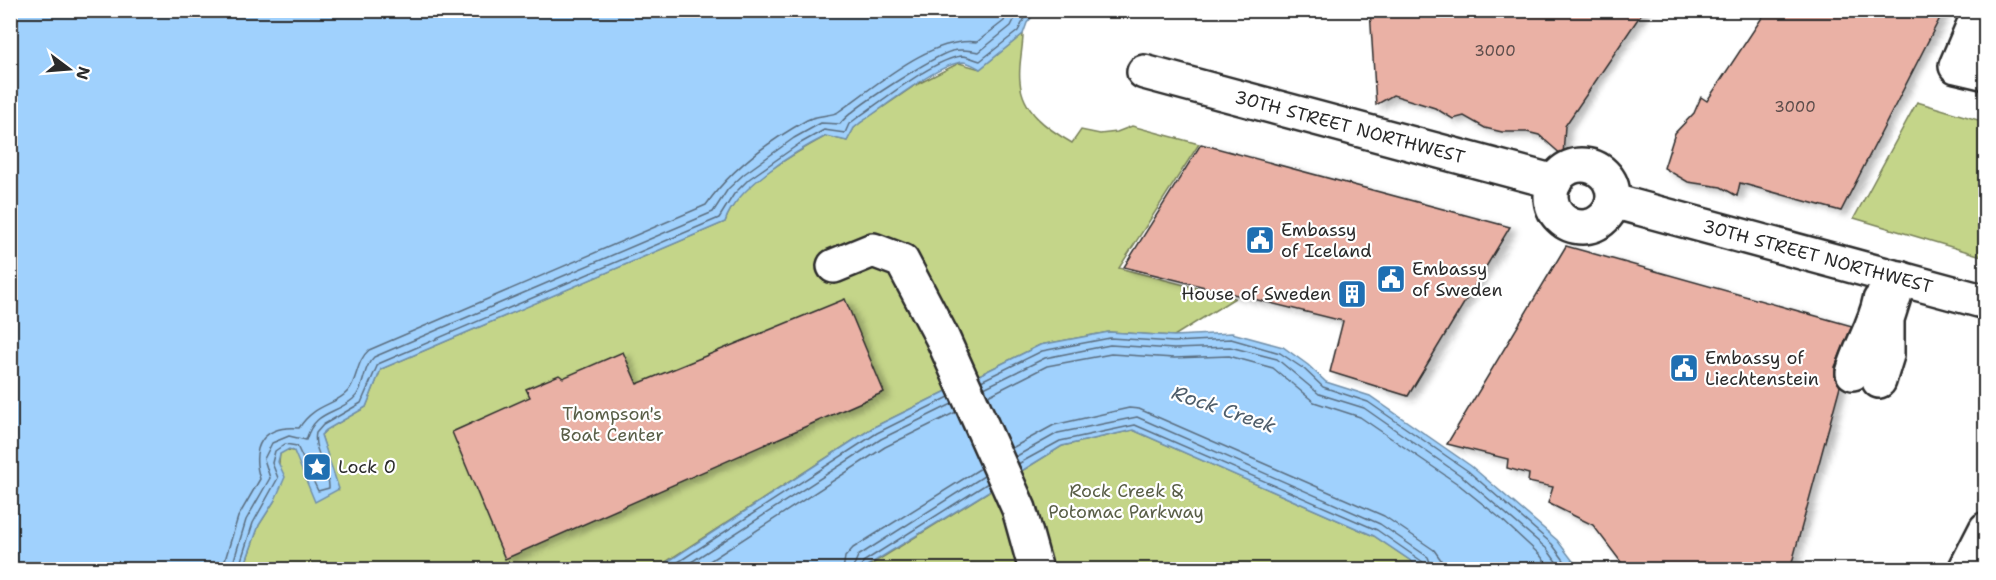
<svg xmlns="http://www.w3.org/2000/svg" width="1996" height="580" font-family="'Shantell Sans',sans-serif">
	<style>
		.green { fill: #c4d589; stroke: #78805a; stroke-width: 1.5 }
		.water { fill: #a0d1fd; stroke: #718fa9; stroke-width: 1.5 }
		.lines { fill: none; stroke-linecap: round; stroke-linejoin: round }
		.shore { stroke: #5a6d7f; stroke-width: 1.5 }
		.building { fill: #eab1a5; stroke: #2b2b2b; stroke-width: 1.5; filter: url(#shadow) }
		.minor-casing { stroke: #2b2b2b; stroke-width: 38 }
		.highway-casing { stroke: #2b2b2b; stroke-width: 38 }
		.minor { stroke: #fff; stroke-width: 33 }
		.highway { stroke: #fff; stroke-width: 33 }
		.labels { text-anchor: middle; stroke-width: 4.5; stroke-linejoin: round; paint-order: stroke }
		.number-label { font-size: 15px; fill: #5b4c4a }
		.street-label { font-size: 18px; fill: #2b2b2b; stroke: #fff }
		.poi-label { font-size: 18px; fill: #2b2b2b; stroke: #fff; text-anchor: start }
		.park-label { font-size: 18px; fill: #595e47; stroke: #fff }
		.water-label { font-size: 20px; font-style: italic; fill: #4e5d6a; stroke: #fff }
	</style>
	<defs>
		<filter id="shadow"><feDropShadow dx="6" dy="4" stdDeviation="3" flood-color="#0004"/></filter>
	</defs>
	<rect width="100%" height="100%" fill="#fff"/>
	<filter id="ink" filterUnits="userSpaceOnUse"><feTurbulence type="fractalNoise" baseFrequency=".0167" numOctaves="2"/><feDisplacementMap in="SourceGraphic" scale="12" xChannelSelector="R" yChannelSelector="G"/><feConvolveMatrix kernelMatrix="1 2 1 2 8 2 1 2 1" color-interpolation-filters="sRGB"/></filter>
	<g filter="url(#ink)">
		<path class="green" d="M1023,34C1023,49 1018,66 1020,81C1022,112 1048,129 1072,143L1081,130L1100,134L1117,132L1132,126L1199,144L1119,268L1235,298L1174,336L1109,332L1040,345L874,427L655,569L243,570L259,525L275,500L280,454L286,450L294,451L297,457L338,489L321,435L326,430L366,407L381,369L725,222C736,186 793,154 826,136L847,141L854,128L860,123L914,86L959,63L980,69Z
			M1917,102L1985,122V257L1854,218Z
			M1133,430L1374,536L1423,569L862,570L1062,446Z"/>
		<path class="water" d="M10,11L11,10L1037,11L1027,23L1023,34L980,69C975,66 968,62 963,62C939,63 882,109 860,123L854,128L847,141L826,136C796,151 734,189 725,222L381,369L366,407L326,430L321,435L339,489L315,502L294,451L289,449L280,454L278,462L285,477L275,500L259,525L243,570L11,569Z
			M1109,332L1174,336L1232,333L1283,347L1308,365L1326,382L1370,396L1471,466L1557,540L1579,569H1423L1374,536L1133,430L1062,446L862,569L655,570L874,427L1040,345Z"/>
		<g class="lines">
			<path class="shore" d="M981,381L1042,351L1110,338L1174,342L1231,339L1280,353L1304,369L1323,387L1368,402L1468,471L1552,544L1571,570
				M984,388L1045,358L1110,345L1174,349L1230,347L1277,359L1319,394L1364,408L1463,477L1547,549L1562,570
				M988,396L1047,366L1111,354L1174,358L1229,356L1273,368L1314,402L1360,417L1458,484L1500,518L1540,555L1551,570
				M1012,448L1054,425L1129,408L1139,409L1384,516L1434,550L1441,560L1442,570
				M1015,457L1058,433L1137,417L1380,524L1428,557L1433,570
				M1018,464L1060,441L1135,425L1377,530L1423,562L1425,570
				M222,570L238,517L260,479C250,446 263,425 299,428C315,403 335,406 348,391C358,379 356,361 369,350L706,205C731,169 769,141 807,120C817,115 832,116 838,112C876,86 930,36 977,42L1004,21L1008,10
				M231,570L246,520L270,478L264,459L272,443L289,436L306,440C315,410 333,416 353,399C365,389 362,368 374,357L713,212L728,189L744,174L794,138L821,123L840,124C850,109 934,56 952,51C963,48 969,51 979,52L1011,26L1019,10
				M238,570L253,523L278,478L272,463L275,451L285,444L297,446L318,491L329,488C330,469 312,451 316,433L323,425L361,403L378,364L719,218L734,194L749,179L799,144L824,130L845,133L849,124L857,118C881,102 935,58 962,56C969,56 975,60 980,61L1018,31L1029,10
				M666,570L877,433L949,397
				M679,570L881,439L952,404
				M696,570L885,447L956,412
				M843,570L845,557L853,548L981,468
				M852,570L858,556L984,476
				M860,570L863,562L988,483"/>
		</g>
		<path class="building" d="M1370,10H1644L1565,126L1563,156L1539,135L1527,132H1502L1485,128L1464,116L1453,119L1435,108L1393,95L1376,105Z
			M1767,10H1944L1841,211L1740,183L1737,196L1721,187L1688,182L1664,168L1675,133L1694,113L1701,97L1707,101Z
			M1201,144L1510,227L1408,396L1330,372L1343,321L1124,267Z
			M1566,246L1852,326L1835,367V378L1840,386L1790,570H1627L1593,525L1548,503L1553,487L1528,482L1529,474L1507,468L1508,459L1447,444Z
			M845,299L884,392L505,559L452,432L530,397L526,389L559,375L563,378L623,352L637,384Z"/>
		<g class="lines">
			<g class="minor-casing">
				<g id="minor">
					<path d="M1980,10L1956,66L1986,73"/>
					<path id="s1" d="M1144,72L1555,182"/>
					<circle cx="1582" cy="196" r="31"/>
					<path id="s2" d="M1613,201L1986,302"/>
					<path d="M834,266L873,250L902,261L942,337L1019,509L1036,570"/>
					<path d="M1853,373C1860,347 1875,326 1880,300"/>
					<path d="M1879,381L1887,355V319L1900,278"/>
				</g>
			</g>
			<g class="highway-casing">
				<path id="highway" d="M1965,570L1986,529"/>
			</g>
			<use href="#minor" class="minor"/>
			<use href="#highway" class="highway"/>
		</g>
	</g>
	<defs>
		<g id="civic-square" transform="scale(1.5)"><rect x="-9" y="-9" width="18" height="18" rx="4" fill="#1f6fb2" stroke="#fff"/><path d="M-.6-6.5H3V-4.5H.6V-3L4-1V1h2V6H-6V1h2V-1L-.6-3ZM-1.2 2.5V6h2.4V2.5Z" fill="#fff"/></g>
		<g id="building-square" transform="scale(1.5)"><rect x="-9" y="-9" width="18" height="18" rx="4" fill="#1f6fb2" stroke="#fff"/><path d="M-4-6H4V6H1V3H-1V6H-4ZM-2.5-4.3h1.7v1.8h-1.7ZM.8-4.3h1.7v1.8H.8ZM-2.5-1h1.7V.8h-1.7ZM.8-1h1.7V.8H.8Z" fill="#fff"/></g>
		<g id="sight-square" transform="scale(1.5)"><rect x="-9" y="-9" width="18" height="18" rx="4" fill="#1f6fb2" stroke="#fff"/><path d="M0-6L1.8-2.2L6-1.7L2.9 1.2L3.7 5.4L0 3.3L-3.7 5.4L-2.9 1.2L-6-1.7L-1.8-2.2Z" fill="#fff"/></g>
	</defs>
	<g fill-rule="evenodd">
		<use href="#civic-square" x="1260" y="240"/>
		<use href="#civic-square" x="1391" y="279"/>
		<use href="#building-square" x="1352" y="294"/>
		<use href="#civic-square" x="1684" y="368"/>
		<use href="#sight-square" x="317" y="467"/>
	</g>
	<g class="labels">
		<g class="number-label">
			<text x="1495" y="56">3000</text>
			<text x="1795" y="112">3000</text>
		</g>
		<g class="street-label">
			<text dy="6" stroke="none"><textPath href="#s1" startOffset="213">30TH STREET NORTHWEST</textPath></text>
			<text dy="6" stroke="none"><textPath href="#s2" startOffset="212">30TH STREET NORTHWEST</textPath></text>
		</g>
		<g class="poi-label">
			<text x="1281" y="236">Embassy<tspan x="1281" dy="21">of Iceland</tspan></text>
			<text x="1412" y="275">Embassy<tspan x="1412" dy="21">of Sweden</tspan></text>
			<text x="1331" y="300" text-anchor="end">House of Sweden</text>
			<text x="1705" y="364">Embassy of<tspan x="1705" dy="21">Liechtenstein</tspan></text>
			<text x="338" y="473">Lock 0</text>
		</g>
		<g class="park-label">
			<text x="612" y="420">Thompson's<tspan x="612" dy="21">Boat Center</tspan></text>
			<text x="1126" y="497">Rock Creek &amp;<tspan x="1126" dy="21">Potomac Parkway</tspan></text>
		</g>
		<g class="water-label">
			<text transform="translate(1224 409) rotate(19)" y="7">Rock Creek</text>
		</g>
	</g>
	<rect width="1996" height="580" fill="none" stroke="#fff" stroke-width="36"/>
	<rect x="18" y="18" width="1960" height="544" fill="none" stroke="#2b2b2b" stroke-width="2" filter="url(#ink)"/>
	<g transform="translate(69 69) rotate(106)" stroke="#ffffff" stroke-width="4.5" paint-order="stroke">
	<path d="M0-4.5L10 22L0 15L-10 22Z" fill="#2b2b2b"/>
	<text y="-9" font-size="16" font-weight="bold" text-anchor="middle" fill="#2b2b2b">N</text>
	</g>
</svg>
